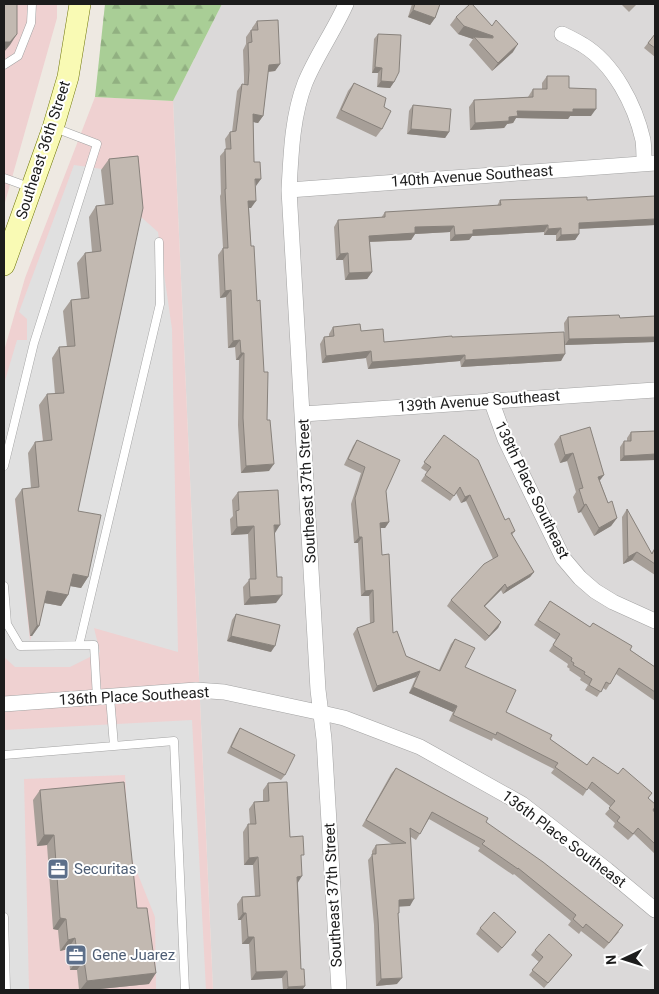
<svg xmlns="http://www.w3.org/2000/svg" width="659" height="994" font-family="Roboto,sans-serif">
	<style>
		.residential { fill: #dbd9d9 }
		.commercial { fill: #efd1d1 }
		.forest { fill: url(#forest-firs) }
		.parking { fill: #e0e0e0; fill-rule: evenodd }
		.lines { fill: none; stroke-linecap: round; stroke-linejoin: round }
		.service-casing { stroke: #a3a3a3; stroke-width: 9 }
		.minor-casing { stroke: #a3a3a3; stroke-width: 16 }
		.secondary-casing { stroke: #6c7304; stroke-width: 22 }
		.service { stroke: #fff; stroke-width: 8 }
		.minor { stroke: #fff; stroke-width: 15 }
		.secondary { stroke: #f9fab4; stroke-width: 21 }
		.wall { fill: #a79f98 }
		.shaded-wall { fill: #88827c }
		.building { fill: #c2b9b1; stroke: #88827c }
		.labels { text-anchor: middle; stroke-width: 4; stroke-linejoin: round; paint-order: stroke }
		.street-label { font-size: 15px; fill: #1c1c1c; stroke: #fff }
		.service-label { font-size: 15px; fill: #4e5e75; stroke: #fff; text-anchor: start }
	</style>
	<defs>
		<pattern id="forest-firs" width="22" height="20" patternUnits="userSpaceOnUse" patternTransform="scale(1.25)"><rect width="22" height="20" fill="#a9ce96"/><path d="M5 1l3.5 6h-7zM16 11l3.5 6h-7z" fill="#91b081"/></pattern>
	</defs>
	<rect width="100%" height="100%" fill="#eee9e2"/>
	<path class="residential" d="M222,4H655V990H213L173,101Z"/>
	<path class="commercial" d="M4,4H57V18L4,206Z
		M95,97L173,101L213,990H4V351L25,278Z"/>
	<path class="forest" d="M105,4H222L173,101L95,97Z"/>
	<path class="parking" d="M74,165L102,169L140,216L158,232L172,329L178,652L94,628L100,652L70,667H15L4,657V384L17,340H27V319L19,312ZM106,215L71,521L40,602L30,641L15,500L32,498L44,451L39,405L56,403Z
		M192,720L206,990H156L155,917L129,852L125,775L24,779L29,990H4V730Z"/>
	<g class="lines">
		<g class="service-casing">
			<path id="service" d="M4,65L18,56L31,23L32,4
				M4,178L29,187
				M4,466L34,343L97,144L55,128
				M4,586L7,624L20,646L94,645L97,698
				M79,645L160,304L159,242
				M114,746L174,741L185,990
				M4,755L114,746L110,697
				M4,917L6,990"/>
		</g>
		<g class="minor-casing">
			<path id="minor" d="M562,34C569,37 576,41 583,45C614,64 635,105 643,140C644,148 644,156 644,163
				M289,190L655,163
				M491,400L505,439L563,558L580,578L595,591L613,602L655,621
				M303,414L655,390
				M4,704L196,690L224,692L322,713L344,718L420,747L522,804L607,870L655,910
				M339,990L324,739L318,690L289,190C291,154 292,117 305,83C316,56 334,31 346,4"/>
		</g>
		<g class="secondary-casing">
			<path id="secondary" d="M4,265L53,128L68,77L80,4"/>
		</g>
		<use href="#service" class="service"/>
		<use href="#minor" class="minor"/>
		<use href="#secondary" class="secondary"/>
	</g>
	<path class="wall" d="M412,4H440L435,18L430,25L408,17Z
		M621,4H637L629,12Z
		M456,17L492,26L513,52L492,71L469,45L473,39L458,34L450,25Z
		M257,21L280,64L275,71L268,72L263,116L258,123L253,122L255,186L251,208H249L251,246L257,301L267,420L269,471L241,473L238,425L239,360H236L235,347L228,348L226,297L220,298L218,255L223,248L220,196L221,194L220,156L226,149L225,139L230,132H232L237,91L242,84H244V77L243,50L246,44V37L251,30H252V28Z
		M378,34L394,82L390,88L377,87L378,73H372L374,39Z
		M655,34V57L644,48Z
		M547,76L569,88L591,116H570L568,119L516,118L513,123L507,124L504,128L470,130L469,107L474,100L528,97L533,89H542V83Z
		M354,83L384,107L382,129L376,137L336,118L348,91Z
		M413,105L449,132L445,138L407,134L409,111Z
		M138,156L78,511L88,577L81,588L70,586L68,595L61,606L44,603L39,626L32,636H30L15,499L22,489L31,488L28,453L35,442L43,441L39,405L47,394H55L52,358L59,347H67L63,311L71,300L81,299L77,263L85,253L92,252L89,217L96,206L105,205L101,170L109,159Z
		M500,200H587L655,225L579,229V234L575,240L556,241V235H544V232L472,236L469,240L450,241V232L415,234L411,240L370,242L372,272L367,279L345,280L343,260H336L334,227L338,220L381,218L385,212L497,206Z
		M655,316V342L565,345L561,361L461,367L460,361L368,369L366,358L322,363L320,344L324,337H329V334L333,327L361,331L384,342L452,337L565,341L564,323L568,317L620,318Z
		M655,431V460L620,461V447L624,441H627V438L631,432Z
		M444,435L505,520L515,531L512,535L534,572L530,577L503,594L501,590L485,606L501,622L498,628L485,641L447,606L451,600L493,559L466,501L461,503L456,493L450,501L421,481L427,472L421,468Z
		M560,436L600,481L608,503L617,518L611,526L594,536L581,512L578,513L573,497L576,492L567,461L560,463L554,444Z
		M357,440L386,491L389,522L385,528H380L382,555L393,633L406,656L439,670L451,644L455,639L465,667L506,712L550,739L587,765L618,774L652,793L648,798L655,808L653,811L655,813V854L634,834L628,840L613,827L615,823L605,814L611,807L588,788L583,796L551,773L554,769L493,738L492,741L449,721L453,712L409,693L416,677L373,692L353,634L357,628L370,624L369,596H361L358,543H354L351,504L361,473L344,465L353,446Z
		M238,492L274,533L276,603L244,605L243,587L250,579L248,534L231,535L230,519L233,516L232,500Z
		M627,509L651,554L655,548V575L632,560L623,564L622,517Z
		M550,601L590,627L593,623L630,650L655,667V701L616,674L606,690L603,688L597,697L585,690L588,685L580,680L581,678L569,670L570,669L567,667L568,664L549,651L556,640L534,625Z
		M236,614L271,652L227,641L232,620Z
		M240,728L285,775L281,780L227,753L236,734Z
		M396,768L486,822L619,932L604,949L581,931L579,934L568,925L571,921L514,874L513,875L478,851L480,848L429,819L416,840L411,837L410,906H399L398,914L397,984L376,986L374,925L368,860L372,855V851L376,845L392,844L362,826L391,774Z
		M268,783L290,837L301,860L298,883L301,969L305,986L302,990H283L282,978L251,980L249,944H242L241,920H238L237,904L242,897L255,896L253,865H244L243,832L248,824H250L249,809L254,802L263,801V790Z
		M40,790L137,908L149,984L90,990H79L77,970H70L68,949L60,951L58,930L53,929L47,845L37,846L33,800Z
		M480,928L512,937L498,953L476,934Z
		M535,950L572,955L544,988L529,975L539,962L531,955Z"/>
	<path class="shaded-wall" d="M413,10L435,18L430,25L408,17Z
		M464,26L493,36L487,44L474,37L473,39L458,34Z
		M17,34L10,45L4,52V42Z
		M518,44L513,52L492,71L498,63Z
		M280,64L275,71L264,72L269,65Z
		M375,67L382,68L378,73H372Z
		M381,81L394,82L390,88L377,87Z
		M573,109H596L591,116H570L568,119L516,118L513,123L507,124L504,128L470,130L475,123L509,117L517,111Z
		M253,114L263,116L258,123L248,121Z
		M411,129L449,132L445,138L407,134Z
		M255,179H261L256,186Z
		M248,201H256L251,208H243Z
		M655,219V225L574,229L579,223Z
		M548,225L544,232L472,236L469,240L450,241L455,235L473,230Z
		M454,226L450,232L415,234L411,240L365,242L369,236L415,227Z
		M561,228L556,235H544L548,229Z
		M579,234L575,240L556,241L561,235Z
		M348,253L343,260H336L340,254Z
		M372,272L367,279L345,280L349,273Z
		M231,290L226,297L220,298L225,291Z
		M655,337V342L565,345L569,339Z
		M240,340L235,347L228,348L233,341Z
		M371,351L366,358L322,363L326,356Z
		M241,353H244L239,360H236Z
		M565,354L561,361L461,367L465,360Z
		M465,355L460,361L368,369L372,362Z
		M573,453L567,461L560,463L565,455Z
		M655,454V460L620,461L624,456Z
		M274,464L269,471L241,473L246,466Z
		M604,475L598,483V477Z
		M470,495L466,501L461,503L465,497Z
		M586,504L581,512L578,513L584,505Z
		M617,518L611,526L594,536L599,528Z
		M389,522L385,528H376L380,523Z
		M274,525H280L275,533Z
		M254,526L248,534L231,535L237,527Z
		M359,537H362L358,543H354Z
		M637,552L632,560L623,564L628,557Z
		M534,572L530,577L503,594L507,588Z
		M73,574L88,577L81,588L65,585Z
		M505,584L501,590L480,611L484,606Z
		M373,590L369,596H361L365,591Z
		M47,591L68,595L61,606L40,602Z
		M282,595L276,603L244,605L250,597Z
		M501,622L498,628L485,641L489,636Z
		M37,625L39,626L32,636H30Z
		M231,636L275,646L271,652L227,641Z
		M420,671L416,677L373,692L377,686Z
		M413,687L457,706L453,712L409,693Z
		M44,835H54L47,845L37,846Z
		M258,857L253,865H244L249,858Z
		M302,876L297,884V877Z
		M414,899L410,906L394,907L399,900Z
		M243,913H246L241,920H238Z
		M60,918L66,919L58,930L53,929Z
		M248,937H254L249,944H242Z
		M75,938L68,949L60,951L68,940Z
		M78,959L84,960L77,970H70Z
		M287,971L282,978L251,980L256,972Z
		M156,973L149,984L90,990H80L87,981Z
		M402,978L397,984L376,986L381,979Z
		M305,986L302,990H286L288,987Z"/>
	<path class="building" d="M4,4H17V34L10,42H4Z
		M415,4H440L435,18L413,10Z
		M470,4H472L492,26L496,20L518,44L498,63L474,37L493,38V36L464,26L456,17Z
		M278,20L280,64L269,65L263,116L253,114L254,162H260L261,179H255L256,201H248L251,246H254L257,301L260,300L264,372H268L267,420H270L274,464L246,466L243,418L244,353H241L240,340L233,341L231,290L225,291L223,248H228L225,189H226L225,149H231L230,132L236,131L242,84L248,85L249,70L248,43L252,42L251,30H258L257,21Z
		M378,34L401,35L399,72L394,82L381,81L382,68L375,67Z
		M655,34V48L648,43Z
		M547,76H569V88L596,89V109H573V112L517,111L518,116L509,117V121L475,123L474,100L533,97V89H547Z
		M354,83L386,98L384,107L391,111L382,129L341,110Z
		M413,105L451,109L449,132L411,129Z
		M138,156L143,208L78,511L101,515L88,577L73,574L68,595L47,591L39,626L37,625L22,489L39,487L35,442L52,440L47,394L64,393L59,347L75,346L71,300L89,298L85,253L101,251L96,206L113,204L109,159Z
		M655,196V219L579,223V234L561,235V228L548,229V225L473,230V234L455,235L454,226L415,227V233L369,236L372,272L349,273L348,253L340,254L338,220L385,217V212L501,205L500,200L587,197V200Z
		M619,315L620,318L655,316V337L569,339L568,317Z
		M360,324L361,331L383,329L384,342L452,336V337L564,332L565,354L465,360V355L372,362L371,351L326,356L324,337L334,336L333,327Z
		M590,427L604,475L598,477L608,503L612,501L617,518L599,528L586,504L584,505L579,489L583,488L573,453L565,455L560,436Z
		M655,431V454L624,456V441H631V432Z
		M444,435L478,460L505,520L509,518L515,531L511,533L534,572L507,588L505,584L484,606L501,622L489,636L451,600L484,564L498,556L470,495L465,497L460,487L454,496L425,475L431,467L424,462Z
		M357,440L400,460L386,491L389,522L380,523L382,555L389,554L393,633L397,631L406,656L440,671L455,639L475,648L465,667L516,690L506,712L552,735L550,739L587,765L593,757L618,774L623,768L652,793L648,798L655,804V807L653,810L655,813V844L638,828L633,834L617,821L620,817L609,808L615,801L592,782L587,790L555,767L558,763L497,732L496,735L453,715L457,706L413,687L420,671L377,686L357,628L374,622L373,590L365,591L362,537H359L355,498L365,467L348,459Z
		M278,490L280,525H274L277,577H282V595L250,597L249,579H256L254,526L237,527L236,511L239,510L238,492Z
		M627,509L652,554L655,548V564L637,552L628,557Z
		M550,601L590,627L593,623L632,646L630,650L655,667V692L619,668L610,684L606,682L601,692L589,685L592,679L584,674L585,672L573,665L574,663L571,661L572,658L553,645L560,634L538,620Z
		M236,614L280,625L275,646L231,636Z
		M240,728L295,755L285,775L231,747Z
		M396,768L488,818L486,822L543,862L623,925L609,943L586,924L583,928L573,919L576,915L518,868V869L482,844L485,841L432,812L420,834L410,828L414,899L399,900V913H398L402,978L381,979L378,919L372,854H376V845L406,843L366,820Z
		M124,782L137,908H147L156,973L87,981L84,960L78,959L75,938L68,940L66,919L60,918L54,835H44L40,790Z
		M287,782L290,837L303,836L304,855H301L302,876L297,877L301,969H304L305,986L288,987L287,971L256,972L254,937H248L246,913H243L242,897L260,896L258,857L249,858L248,824H256L254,802L269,801L268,783Z
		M494,912L516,932L502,948L480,928Z
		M549,934L572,955L548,983L532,970L543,957L535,950Z"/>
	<defs>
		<g id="office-square" transform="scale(1.125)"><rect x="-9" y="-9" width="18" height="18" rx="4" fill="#5c6f8a" stroke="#fff"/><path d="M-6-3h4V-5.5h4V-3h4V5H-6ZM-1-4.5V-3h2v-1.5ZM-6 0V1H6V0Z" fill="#fff"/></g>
	</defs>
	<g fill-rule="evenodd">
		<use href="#office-square" x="58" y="869"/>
		<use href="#office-square" x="76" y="955"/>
	</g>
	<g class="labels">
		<g class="street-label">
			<text transform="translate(43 150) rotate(-72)" y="5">Southeast 36th Street</text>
			<text transform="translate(472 176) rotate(-4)" y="5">140th Avenue Southeast</text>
			<text transform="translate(479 401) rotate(-4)" y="5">139th Avenue Southeast</text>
			<text transform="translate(532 490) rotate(64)" y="5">138th Place Southeast</text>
			<text transform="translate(307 491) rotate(-93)" y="5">Southeast 37th Street</text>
			<text transform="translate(134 696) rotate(-3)" y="5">136th Place Southeast</text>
			<text transform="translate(564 839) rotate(37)" y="5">136th Place Southeast</text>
			<text transform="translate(333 895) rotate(-93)" y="5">Southeast 37th Street</text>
		</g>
		<g class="service-label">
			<text x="74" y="874">Securitas</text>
			<text x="92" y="960">Gene Juarez</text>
		</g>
	</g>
	<rect width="659" height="994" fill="none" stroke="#1c1c1c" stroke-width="10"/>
	<g transform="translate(624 959) rotate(266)" stroke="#ffffff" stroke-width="4" paint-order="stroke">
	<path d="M0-4L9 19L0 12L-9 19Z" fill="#1c1c1c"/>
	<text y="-8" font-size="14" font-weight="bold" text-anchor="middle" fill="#1c1c1c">N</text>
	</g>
</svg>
